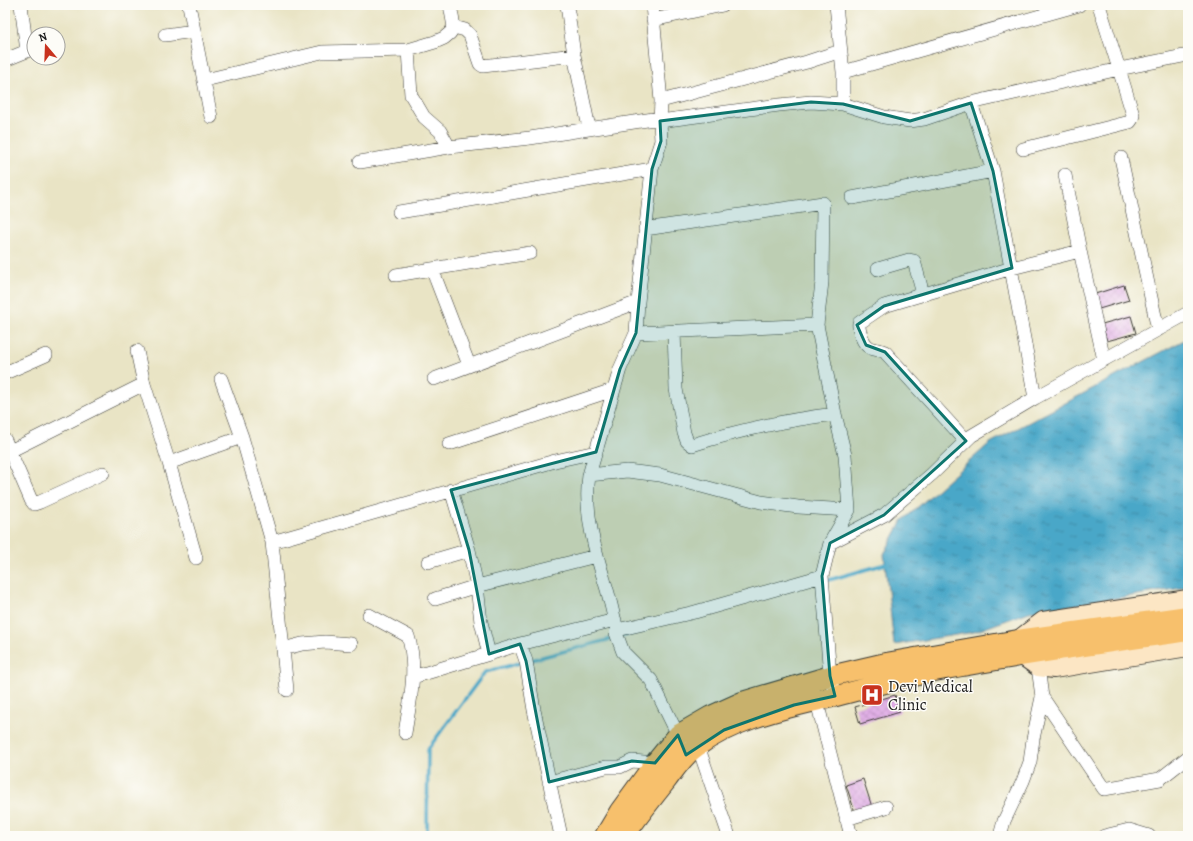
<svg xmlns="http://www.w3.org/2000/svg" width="1193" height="841" font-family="Alegreya,serif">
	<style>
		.water { fill: url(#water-ripples); stroke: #326272 }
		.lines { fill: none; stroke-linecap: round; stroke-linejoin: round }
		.stream { stroke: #49a7c8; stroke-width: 3.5 }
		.building { fill: url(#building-cross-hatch) }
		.street-casing { stroke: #3b3a35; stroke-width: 14 }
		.secondary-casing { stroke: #3b3a35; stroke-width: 20 }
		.primary-casing { stroke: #3b3a35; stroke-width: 22 }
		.street { stroke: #fff; stroke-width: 13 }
		.secondary { stroke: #fce6c4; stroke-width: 18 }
		.primary { stroke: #f7c06c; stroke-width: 20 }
		.marked { fill: #0f766e; fill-opacity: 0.2; stroke: #0f766e; stroke-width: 3; stroke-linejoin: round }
		.labels { text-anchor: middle; stroke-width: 3; stroke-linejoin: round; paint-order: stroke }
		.poi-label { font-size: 16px; fill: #1c1c1c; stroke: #fdfcf7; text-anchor: start }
	</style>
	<defs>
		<pattern id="water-ripples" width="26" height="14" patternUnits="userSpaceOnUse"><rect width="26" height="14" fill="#49a7c8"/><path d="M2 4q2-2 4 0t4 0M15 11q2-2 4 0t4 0" fill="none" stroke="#3c87a2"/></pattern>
		<pattern id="building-cross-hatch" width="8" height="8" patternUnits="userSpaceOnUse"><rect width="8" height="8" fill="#dfaae5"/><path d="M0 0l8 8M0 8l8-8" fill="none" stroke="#bf92c4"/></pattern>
	</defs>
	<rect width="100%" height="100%" fill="#fdfcf7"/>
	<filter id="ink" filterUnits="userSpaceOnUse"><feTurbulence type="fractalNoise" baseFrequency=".025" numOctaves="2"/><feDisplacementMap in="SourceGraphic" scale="8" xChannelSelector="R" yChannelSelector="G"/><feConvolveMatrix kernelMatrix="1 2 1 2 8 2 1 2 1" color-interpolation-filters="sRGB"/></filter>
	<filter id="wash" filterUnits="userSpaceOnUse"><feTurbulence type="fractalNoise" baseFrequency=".012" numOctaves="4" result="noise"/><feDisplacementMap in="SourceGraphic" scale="16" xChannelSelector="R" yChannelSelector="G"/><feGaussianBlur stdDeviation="0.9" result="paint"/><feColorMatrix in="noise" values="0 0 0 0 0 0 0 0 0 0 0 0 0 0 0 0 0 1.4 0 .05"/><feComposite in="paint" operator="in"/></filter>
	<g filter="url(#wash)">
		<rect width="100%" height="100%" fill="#e9e4c5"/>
		<path class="water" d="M1188,338V587L1029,612L974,632L894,645L884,554L902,521L990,443Z"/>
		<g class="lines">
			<path class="stream" d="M825,581L889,563
				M621,636L644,630
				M427,836L428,749L485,672L615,638"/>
		</g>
		<g id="blocks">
			<path class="building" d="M1124,285L1129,300L1099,309L1095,294Z
				M1131,316L1136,333L1107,341L1102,324Z
				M895,695L900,712L860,724L855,707Z
				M863,779L872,807L855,812L846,785Z"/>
		</g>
	</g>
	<g filter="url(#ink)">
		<use href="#blocks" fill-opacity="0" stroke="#3b3a35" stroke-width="1"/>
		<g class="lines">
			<g class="street-casing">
				<path id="street" d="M189,5L211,117
					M567,5L574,55L589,128
					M652,5L661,101L660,121L661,141L652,169L638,302L636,333L620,369L589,475C584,512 594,547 605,583C610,598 613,614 617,630L616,633L623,652L651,680L681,741
					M836,5L843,72V104
					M653,20L723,5
					M454,27L465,30L470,35L480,64L483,66L574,55
					M165,35L194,31
					M408,50L411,95L424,117L440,131L449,147
					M5,60L27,51L21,5
					M843,72L1079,5
					M205,80L322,52L408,50L435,42L444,38L450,33L454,27L450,5
					M661,101L807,62L841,51
					M971,103L993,171L1035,398
					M660,121L779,105L811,102L843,104L884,117L910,121L924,119L971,103L1119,69L1099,5
					M1023,149L1130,122L1132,119L1133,115L1119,69L1188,55
					M1121,158L1158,330
					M360,162L449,147L530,138L660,118
					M1065,175L1080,251
					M852,198L993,171
					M399,212L652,169
					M645,229L823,203L822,282L817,325L835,414L845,455L849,510L830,543L822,576L830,676L835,696
					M878,269L909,260L914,261L923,294
					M396,275L432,269
					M674,331L676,389L684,433L687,441L692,445C739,430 786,420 835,414
					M636,333L817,325
					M137,351L144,384L169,463L242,437
					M469,365L432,269L530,253
					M5,373L46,355
					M221,379L242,437L272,542L283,649L302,644L325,642L351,644
					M434,379L638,302
					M5,440L31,500L34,504L40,502L103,473
					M966,441L885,352C879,349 873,350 869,347C863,344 858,329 859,323L884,306L1012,268L1080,251L1104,360
					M449,444L613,390
					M10,451L144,384
					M169,463L196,558
					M589,475L627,471L660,475L761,502L798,507L849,510
					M451,490L469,550L477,586L481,622L489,654L520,644L526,661L534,710L561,836
					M272,542L555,461L596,452
					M830,543L884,515L932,474L971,436L1035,398L1188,313
					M428,562L469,550
					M435,599L477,586L596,556
					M369,615L408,636C418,668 410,701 405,733
					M617,630L695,612L822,576
					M520,644L615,620
					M283,649L287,690
					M413,677L489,654
					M815,694L851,836
					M1042,697L1104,789L1160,779L1188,757
					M698,746L729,836
					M549,782L606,767H620L632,761L655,763
					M846,819L886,807
					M1000,836L1004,821L1023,781L1030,762L1033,739L1042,697L1038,667
					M1104,836L1129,830L1149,836"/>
			</g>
			<g class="secondary-casing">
				<path id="secondary" d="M1018,640L1043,621L1188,599
					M1021,655L1038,667L1054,669L1188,647"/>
			</g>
			<g class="primary-casing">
				<path id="primary" d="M605,836L620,811L655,763L678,735L711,716L742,702L830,676L886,663L1018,640L1188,616
					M624,836L632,825C643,810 654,796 666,781C675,769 683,756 696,747C737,717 788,708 836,696C871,687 905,677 940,670C1022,654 1105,643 1188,631"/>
			</g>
			<use href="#street" class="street"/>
			<use href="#secondary" class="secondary"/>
			<use href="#primary" class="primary"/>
		</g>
	</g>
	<path class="marked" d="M811,102L843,104L910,121L971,103L993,171L1012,268L884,306L857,325L866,345L885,352L966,441L884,515L830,543L822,576L830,676L835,696L794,705L724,730L686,755L678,735L655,763L632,761L549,782L526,661L520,644L489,654L469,550L451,490L596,452L620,369L636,333L652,169L661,141L660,121Z"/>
	<defs>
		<g id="hospital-square" transform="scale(1.15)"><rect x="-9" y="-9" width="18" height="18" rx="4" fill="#c8321e" stroke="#fdfcf7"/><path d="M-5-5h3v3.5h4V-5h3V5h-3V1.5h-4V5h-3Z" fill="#fff"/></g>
	</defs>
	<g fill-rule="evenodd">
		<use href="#hospital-square" x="872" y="695"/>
	</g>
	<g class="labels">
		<g class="poi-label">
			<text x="888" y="692">Devi Medical<tspan x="888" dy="18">Clinic</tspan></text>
		</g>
	</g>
	<rect width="1193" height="841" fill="none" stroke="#fdfcf7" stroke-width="20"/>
	<g transform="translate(46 46) rotate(341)"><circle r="19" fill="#fdfcf7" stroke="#a3a29f"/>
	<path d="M0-3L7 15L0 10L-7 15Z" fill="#c8321e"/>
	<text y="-6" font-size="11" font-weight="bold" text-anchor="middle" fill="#1c1c1c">N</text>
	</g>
</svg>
